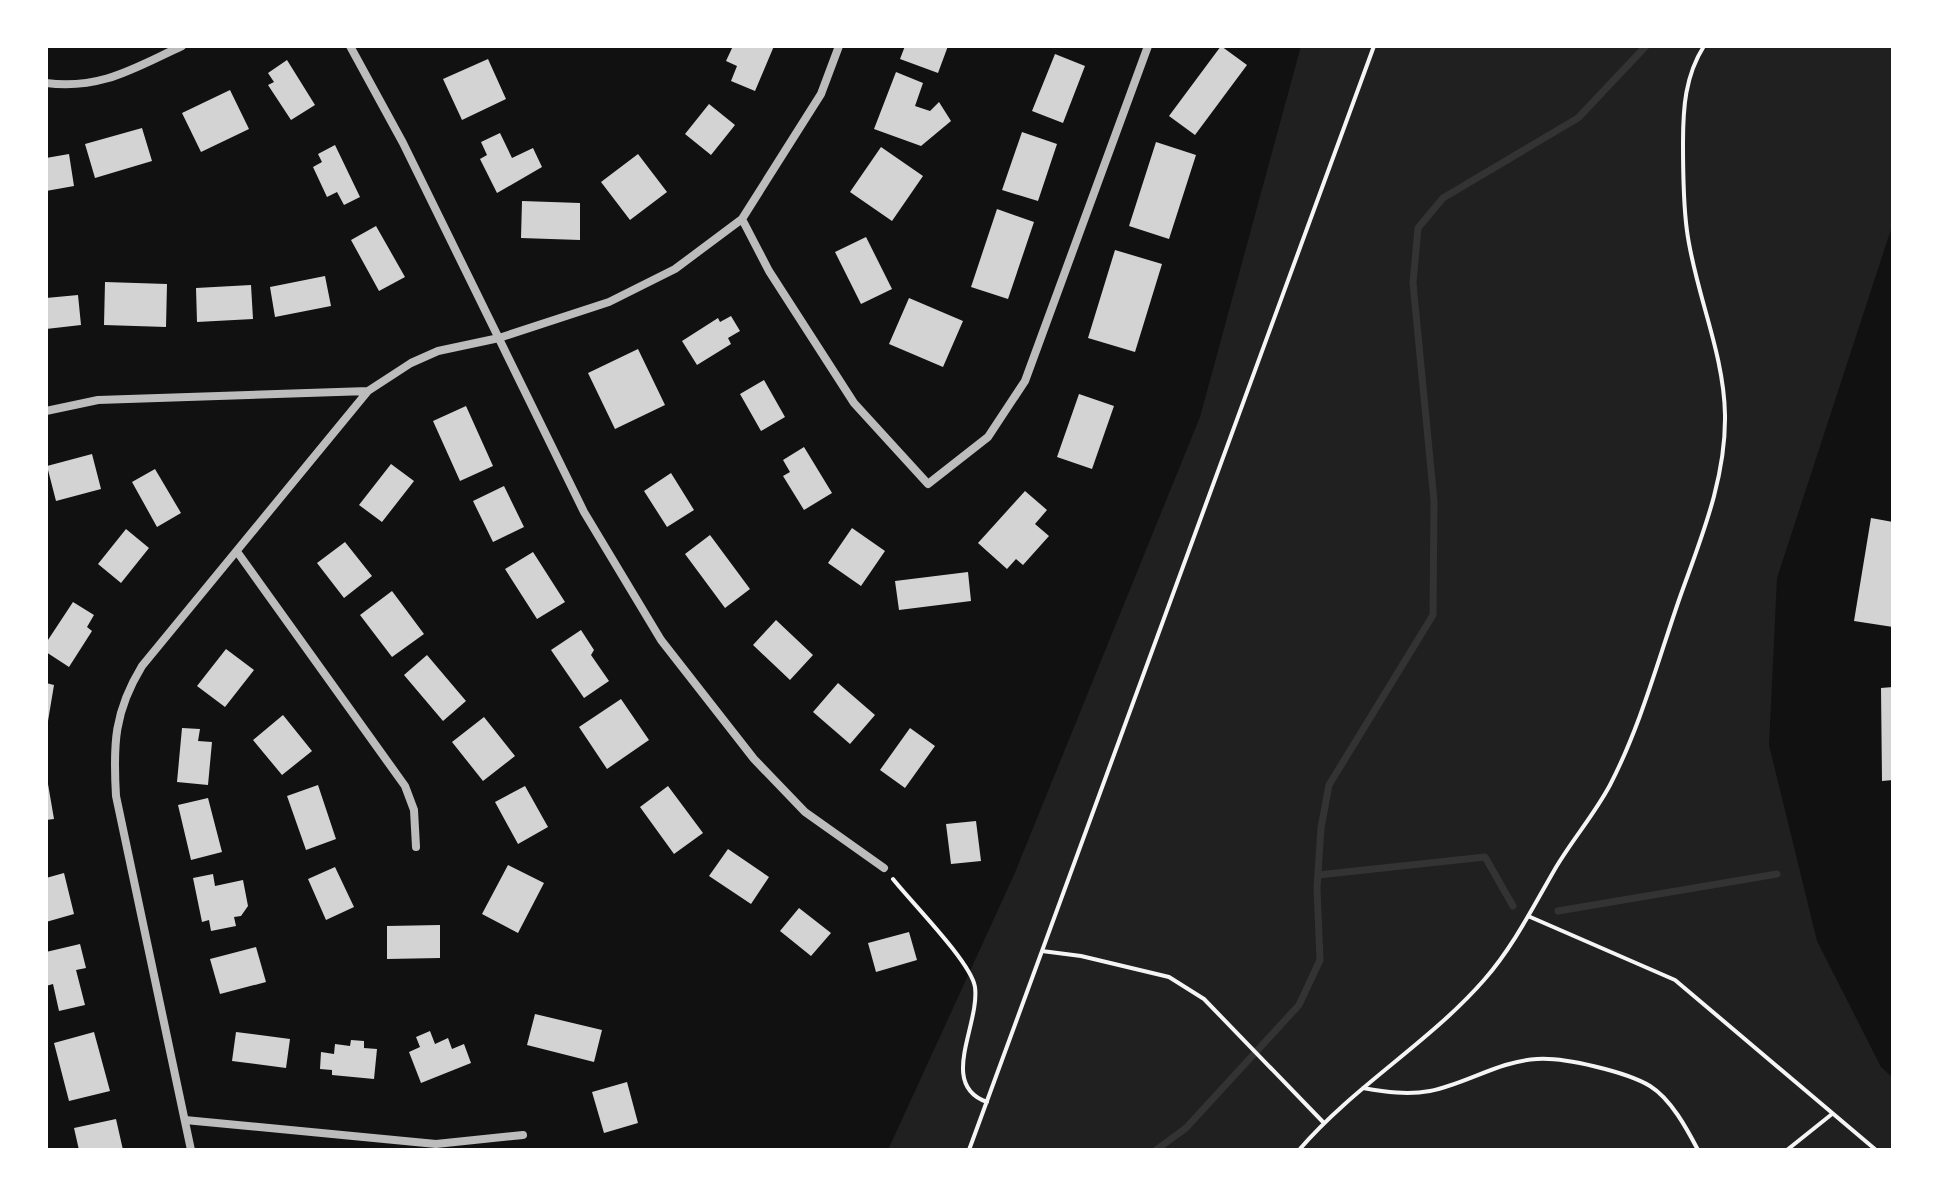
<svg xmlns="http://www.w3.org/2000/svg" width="1939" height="1196" font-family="Quicksand,sans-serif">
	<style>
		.green { fill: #202020 }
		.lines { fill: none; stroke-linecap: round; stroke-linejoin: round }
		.stream { stroke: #333; stroke-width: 7 }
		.building { fill: #d3d3d3 }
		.path { stroke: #f5f5f5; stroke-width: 4 }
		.minor { stroke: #bcbcbc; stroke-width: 8 }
	</style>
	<rect width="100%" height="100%" fill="#111"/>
	<path class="green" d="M1301,46H1893V223L1777,578L1769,745L1817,941L1881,1067L1893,1078V1150H888L1014,875L1200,417Z"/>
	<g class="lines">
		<path class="stream" d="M1318,875L1485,857L1513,906
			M1558,911L1777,874
			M1156,1150L1186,1128L1299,1005L1320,960L1317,888L1321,828L1329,785L1433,615L1434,501L1413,283L1418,228L1443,198L1578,118L1646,46"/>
	</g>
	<path class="building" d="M733,46H774L755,91L731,81L737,66L726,61Z
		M905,46H948L938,73L900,59Z
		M1221,46L1247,65L1195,135L1169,116Z
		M1055,54L1085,66L1063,123L1032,111Z
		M488,59L506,99L462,120L443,79Z
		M287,60L315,105L291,120L268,85L274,82L268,73Z
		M896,72L923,83L915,106L930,111L939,102L951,121L921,146L874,129Z
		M230,90L249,129L201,152L182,113Z
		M709,104L735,125L711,155L685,134Z
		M142,128L152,161L95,178L85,144Z
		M1022,132L1057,144L1038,201L1002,190Z
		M500,133L512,158L533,148L542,167L497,193L480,159L487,155L481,142Z
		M1156,142L1196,155L1169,239L1129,226Z
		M335,145L360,197L344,205L337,192L327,197L313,167L322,162L318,154Z
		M881,147L923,176L892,221L850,192Z
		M69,154L74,186L46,191V158Z
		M638,154L667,192L630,220L601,182Z
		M522,201L580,203V240L521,238Z
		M997,209L1034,222L1008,299L971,287Z
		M376,226L405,277L379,291L351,240Z
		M866,237L892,289L861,304L835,252Z
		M1115,250L1162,264L1135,352L1088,338Z
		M325,276L331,306L275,317L270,287Z
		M105,282L167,284L166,327L104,325Z
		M251,285L253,319L197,322L196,288Z
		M78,295L81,325L46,329V298Z
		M909,298L963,321L943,367L889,344Z
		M731,316L740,331L728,338L731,344L697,365L682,341L718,318L720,322Z
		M638,349L665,405L615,429L588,373Z
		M764,380L785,417L761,431L740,394Z
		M1079,394L1114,406L1092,469L1057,457Z
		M466,406L493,466L460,481L433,421Z
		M804,447L832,493L804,510L783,476L790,472L783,460Z
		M92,454L101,489L56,501L47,466Z
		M391,464L414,481L382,522L359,505Z
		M155,469L181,513L157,527L132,482Z
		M671,473L694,510L667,527L644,491Z
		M504,486L524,527L493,542L473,501Z
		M1025,491L1047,510L1035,524L1049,536L1023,565L1016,559L1007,569L978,543Z
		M1871,518L1893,522V627L1854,621Z
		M852,528L885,551L861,586L828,563Z
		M126,529L149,548L121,583L98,564Z
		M710,535L750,589L725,608L685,554Z
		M345,542L372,576L344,598L317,563Z
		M533,552L565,602L537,619L505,569Z
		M968,572L971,601L899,610L895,581Z
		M392,591L424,634L392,657L360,615Z
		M73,602L94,615L87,627L92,631L69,667L46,652V643Z
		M776,620L813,655L790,680L753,645Z
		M581,630L594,650L591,655L609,681L584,698L551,650Z
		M226,649L254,670L225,707L197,686Z
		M427,655L466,701L443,721L404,675Z
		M46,683L54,685L48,721L46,720Z
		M838,683L875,715L850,744L813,712Z
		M1893,687V780L1882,781L1881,688Z
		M621,699L649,740L607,769L579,727Z
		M283,715L312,751L282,775L253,740Z
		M484,717L515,756L483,781L452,742Z
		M182,728L200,729L198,741L212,742L208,785L177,782Z
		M910,728L935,746L905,788L880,770Z
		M48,784L54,819L46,820V785Z
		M318,785L336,839L306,850L287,796Z
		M525,786L548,827L518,844L495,802Z
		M668,786L703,833L674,854L640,807Z
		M208,798L222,852L191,860L178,805Z
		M976,821L981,861L951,864L946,824Z
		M728,849L769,877L751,904L709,876Z
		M508,865L544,883L518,933L482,914Z
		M335,867L354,907L326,920L308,879Z
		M64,873L74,914L46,922V878Z
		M213,874L215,886L243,880L248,906L241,916L234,917L236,926L211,931L209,920L202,922L193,878Z
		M799,908L831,933L811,956L780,931Z
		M440,925V958L387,959V926Z
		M909,932L917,960L876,972L868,943Z
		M80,944L86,968L76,970L85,1005L59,1011L53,984L46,986V952Z
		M256,947L266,982L220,994L210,959Z
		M535,1014L602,1030L594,1062L527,1045Z
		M430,1031L435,1044L448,1038L452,1049L464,1044L471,1063L421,1083L409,1052L420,1047L416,1037Z
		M94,1032L110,1091L69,1101L54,1043Z
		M236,1032L290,1039L286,1068L232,1061Z
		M351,1040L364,1041V1048L377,1049L374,1079L332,1075V1070L320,1069L321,1052L334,1054L335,1044L350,1046Z
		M627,1082L638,1123L604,1133L592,1092Z
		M116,1119L123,1150H79L74,1128Z"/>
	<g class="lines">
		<path class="path" d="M893,879C911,902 971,962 975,987C980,1025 938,1085 987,1102
			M1528,916L1675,980L1876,1150
			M1042,951L1081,956L1169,977L1204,999L1323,1122
			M1363,1088C1386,1092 1407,1095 1430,1091C1466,1084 1499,1061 1537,1059C1564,1057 1627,1072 1650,1086C1671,1099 1687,1129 1698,1150
			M969,1150L1374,46
			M1299,1150C1354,1086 1429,1043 1484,980C1513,947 1533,907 1555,869C1572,840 1594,815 1610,785C1641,725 1658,660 1680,597C1701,538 1726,479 1725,415C1724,352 1695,292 1687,231C1683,202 1683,171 1683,143C1683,108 1685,76 1704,46
			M1787,1150L1832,1114"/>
		<path class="minor" d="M350,46L403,143L584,512L661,640L754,759L805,812L884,868
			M46,83C101,90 134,68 182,46
			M742,219L769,271L854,403L928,484L988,437L1025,381L1148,46
			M46,411L98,400L368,391
			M238,553L405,786L414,810L416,847
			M185,1120L436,1144L523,1135
			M191,1150L116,796C113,744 114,712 142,666L368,391L411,363L438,351L499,338L609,302L675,269L742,219L821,94L839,46"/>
	</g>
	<rect width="1939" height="1196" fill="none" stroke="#ffffff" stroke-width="96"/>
</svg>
